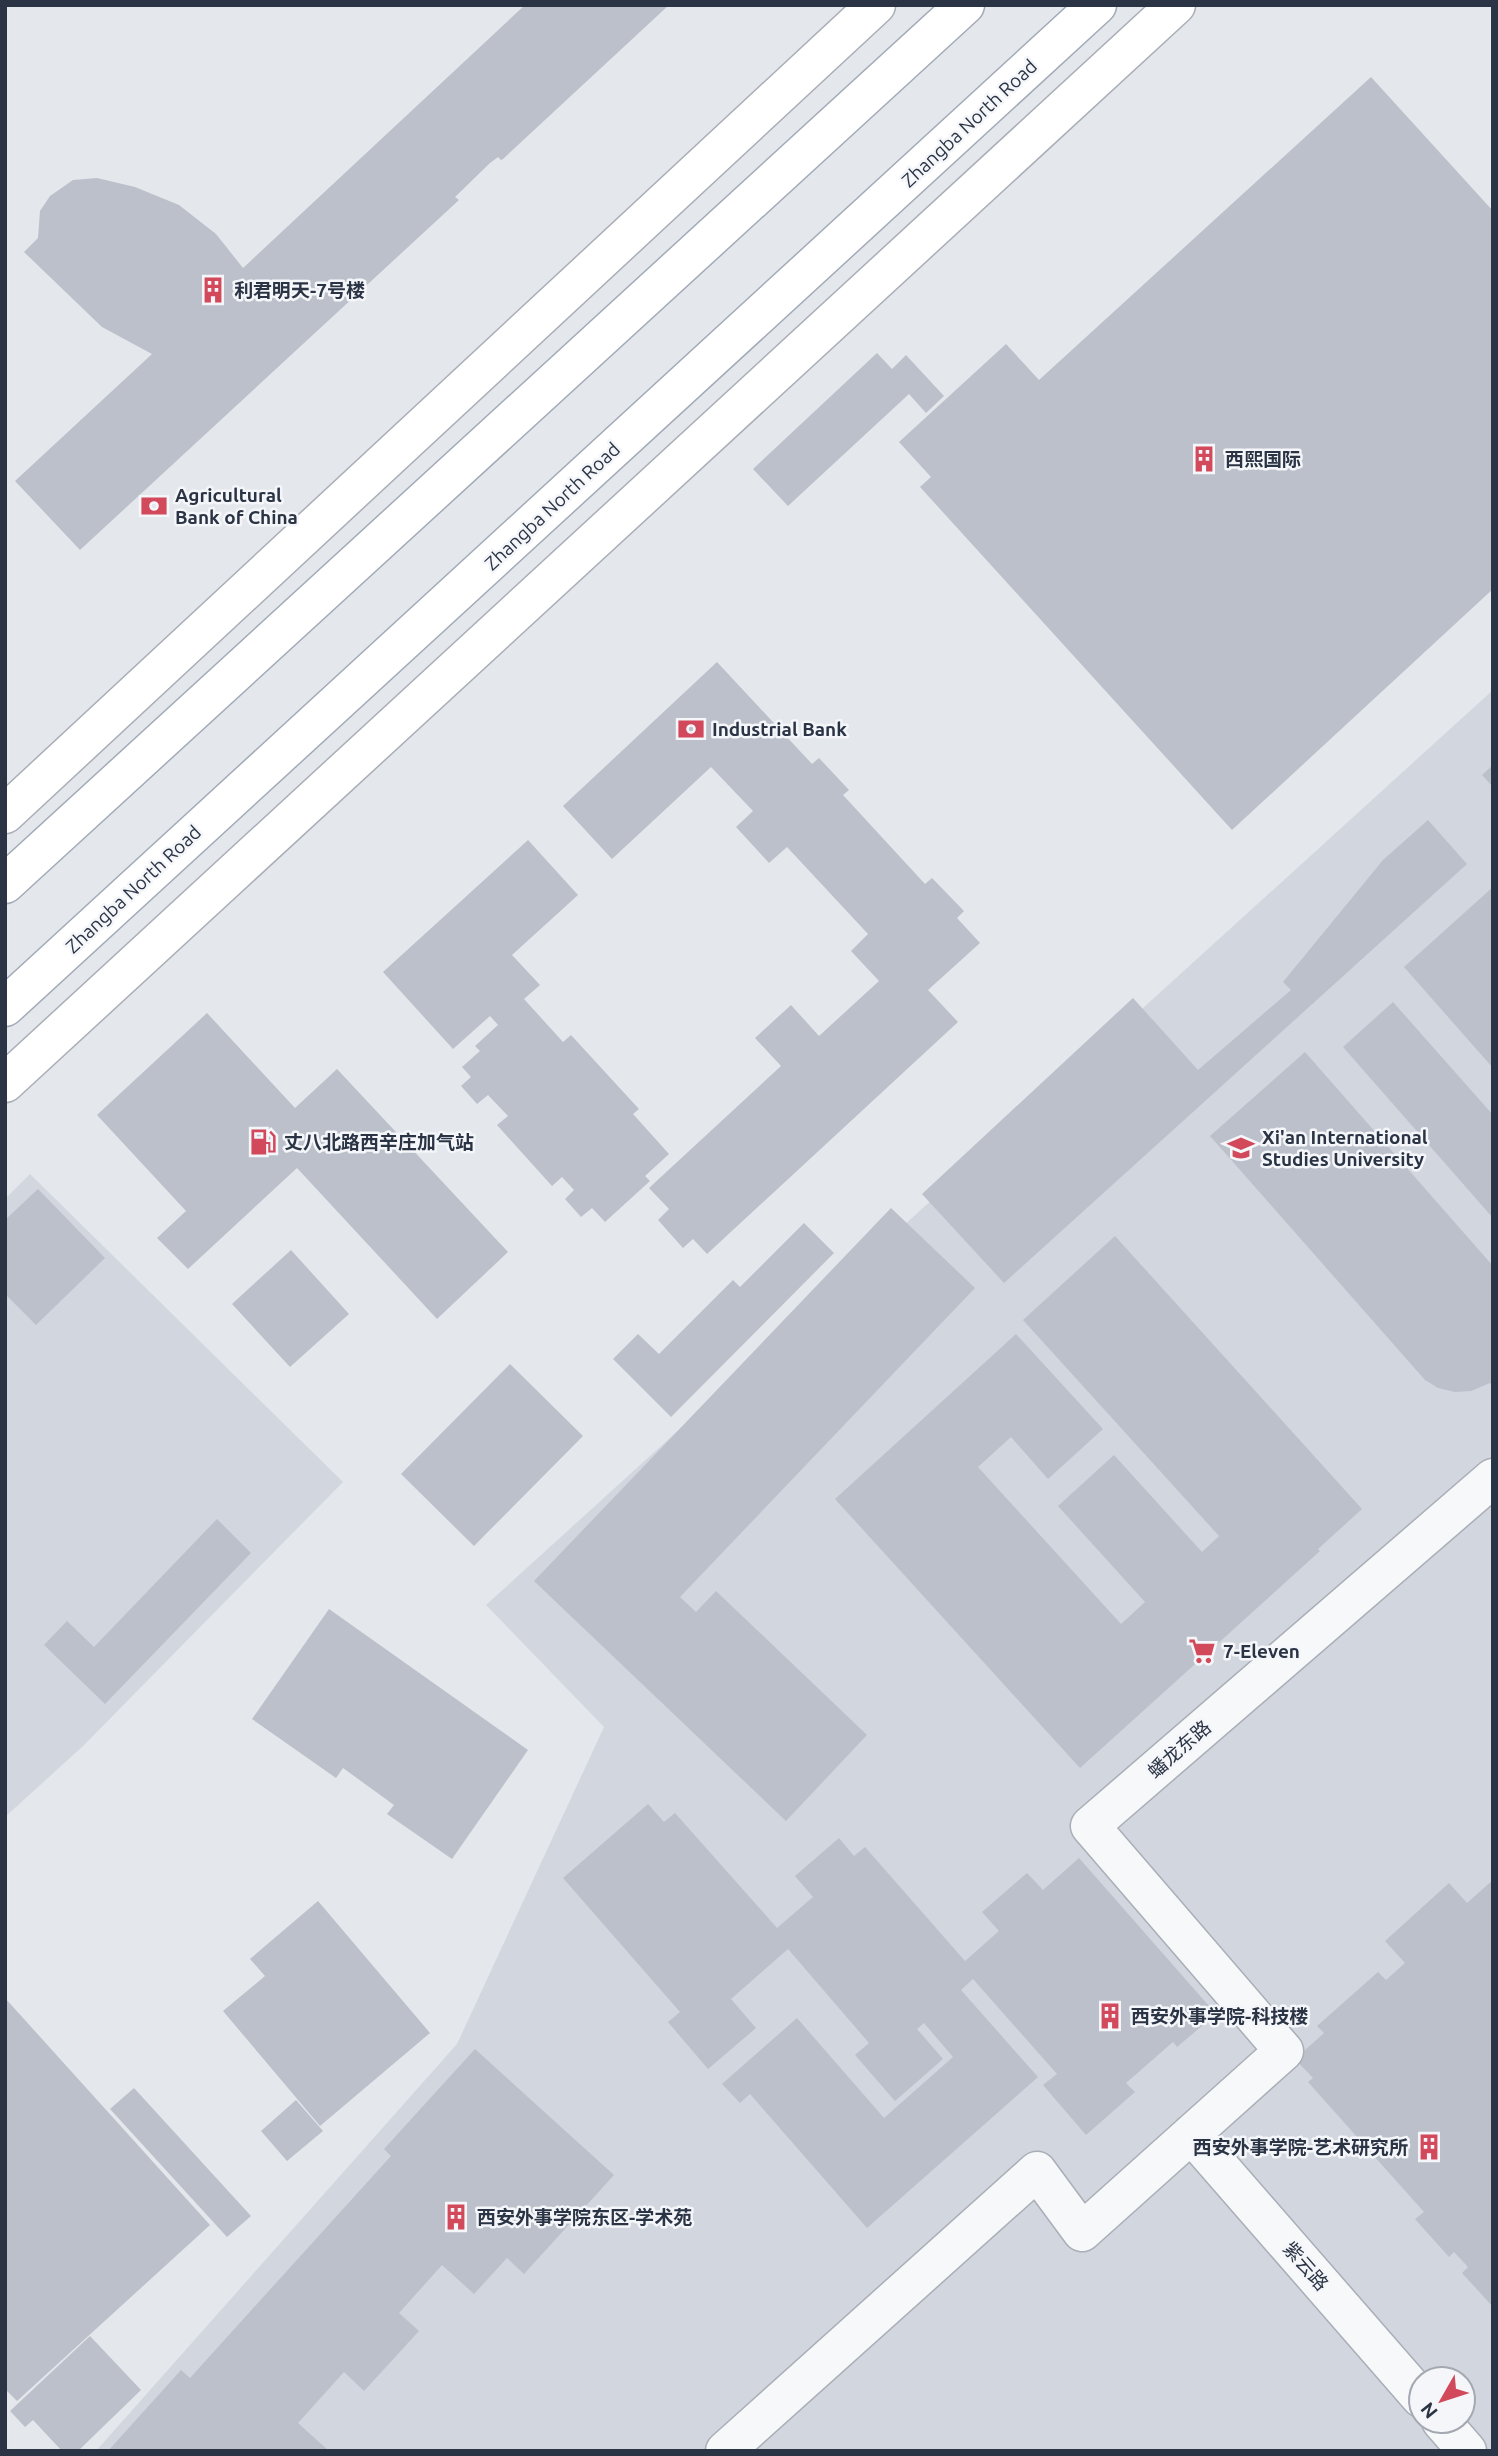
<svg xmlns="http://www.w3.org/2000/svg" width="1498" height="2456" font-family="Ubuntu,'Noto Sans SC',sans-serif">
	<style>
		.built { fill: #d2d6de; fill-rule: evenodd }
		.building { fill: #bbc0ca }
		.lines { fill: none; stroke-linecap: round; stroke-linejoin: round }
		.minor-casing { stroke: #a9aeb7; stroke-width: 41 }
		.secondary-casing { stroke: #a9aeb7; stroke-width: 41 }
		.primary-casing { stroke: #a3abb8; stroke-width: 41 }
		.minor { stroke: #f7f8fa; stroke-width: 38 }
		.secondary { stroke: #fff; stroke-width: 38 }
		.primary { stroke: #fff; stroke-width: 38 }
		.labels { text-anchor: middle; stroke-width: 5; stroke-linejoin: round; paint-order: stroke }
		.street-label { font-size: 19px; fill: #2b3445; stroke: #f4f6f9 }
		.poi-label { font-size: 19px; font-weight: bold; fill: #2b3445; stroke: #f4f6f9; text-anchor: start }
	</style>
	<rect width="100%" height="100%" fill="#e4e7ec"/>
	<path class="built" d="M1493,690V2451H96L457,2044L604,1727L486,1605ZM1421,2379H1463V2421H1421Z
		M30,1174L343,1482L83,1746L5,1817V1199Z"/>
	<path class="building" d="M525,5H669L503,159L501,160L498,157L490,163L455,197L459,200L80,550L15,481L152,354L102,327L24,252L38,238L40,211L50,196L73,180L97,178L135,187L179,205L216,234L243,268Z
		M1371,77L1493,211V589L1232,830L920,487L931,477L899,442L1006,344L1039,380Z
		M877,353L892,369L906,355L944,396L926,413L909,394L788,506L753,469Z
		M717,662L812,764L819,758L849,790L843,795L925,884L932,878L964,911L957,918L980,943L928,990L958,1022L707,1254L693,1239L683,1248L658,1220L669,1209L649,1188L781,1066L755,1038L791,1005L819,1036L879,981L851,951L868,934L787,847L769,863L736,827L753,811L711,767L612,859L563,806Z
		M1493,765V787L1482,775Z
		M1428,820L1467,864L1004,1283L922,1194L1133,998L1198,1070L1291,990L1283,982L1383,860Z
		M528,840L578,895L512,955L540,985L524,999L563,1042L571,1035L639,1109L633,1114L669,1154L645,1176L650,1181L605,1222L592,1208L581,1217L565,1199L574,1190L562,1177L552,1186L497,1125L508,1116L488,1095L477,1104L461,1086L471,1077L462,1067L480,1051L475,1046L498,1025L490,1016L453,1049L383,972Z
		M1493,887V1068L1404,967Z
		M1393,1002L1493,1115V1218L1343,1047Z
		M207,1013L295,1108L337,1069L508,1252L437,1319L297,1168L188,1269L157,1238L186,1211L97,1115Z
		M1305,1052L1493,1266V1386L1490,1383L1471,1391L1455,1392L1438,1388L1425,1380L1210,1136Z
		M38,1189L105,1258L36,1325L5,1294V1220Z
		M891,1208L975,1288L680,1597L696,1612L716,1591L867,1735L786,1821L534,1581Z
		M804,1223L834,1253L671,1417L613,1359L638,1334L659,1354L733,1280L740,1287Z
		M1115,1236L1362,1509L1318,1549L1320,1551L1080,1768L835,1499L1016,1334L1103,1429L1048,1479L1011,1437L978,1467L1121,1624L1145,1602L1058,1506L1114,1455L1202,1552L1219,1536L1023,1320Z
		M291,1250L349,1314L290,1367L232,1304Z
		M510,1364L583,1436L474,1546L401,1474Z
		M217,1519L251,1553L105,1704L44,1645L67,1621L94,1647Z
		M329,1609L528,1750L452,1859L387,1814L394,1805L343,1768L336,1778L252,1719Z
		M648,1804L664,1822L675,1813L777,1928L813,1897L795,1876L839,1838L854,1856L865,1847L965,1961L999,1931L982,1912L1027,1873L1043,1890L1079,1858L1216,2014L1177,2047L1173,2042L1126,2083L1135,2092L1086,2135L1043,2085L1057,2074L973,1979L961,1990L1038,2077L867,2228L750,2094L740,2103L722,2084L797,2018L884,2118L953,2057L924,2023L917,2029L943,2059L895,2101L855,2055L869,2043L788,1949L731,1999L756,2028L708,2069L668,2022L680,2012L563,1878Z
		M1493,1880V2307L1462,2273L1468,2267L1454,2252L1449,2257L1415,2219L1424,2212L1308,2082L1313,2078L1295,2059L1324,2033L1317,2026L1378,1972L1386,1980L1405,1963L1385,1941L1449,1883L1467,1903Z
		M318,1901L430,2033L320,2126L223,2011L265,1976L250,1959Z
		M5,1998L210,2225L17,2401L5,2389Z
		M475,2049L614,2175L524,2274L507,2258L474,2294L442,2265L399,2313L419,2331L364,2391L344,2372L298,2423L329,2451H108L181,2370L190,2378L391,2156L384,2149Z
		M134,2088L251,2216L227,2237L110,2109Z
		M296,2100L323,2131L287,2161L261,2131Z
		M90,2336L141,2390L78,2451H62L33,2420L25,2427L10,2411Z"/>
	<g class="lines">
		<g class="minor-casing">
			<path id="minor" d="M1191,2134L1421,2398
				M1441,2421L1467,2451
				M725,2451L1037,2171L1082,2232L1284,2051L1090,1826L1493,1478"/>
		</g>
		<g class="secondary-casing">
			<path id="secondary" d="M5,814L876,5
				M5,1083L1176,5"/>
		</g>
		<g class="primary-casing">
			<path id="primary" d="M5,884L965,5
				M5,1007L1097,5"/>
		</g>
		<use href="#minor" class="minor"/>
		<use href="#secondary" class="secondary"/>
		<use href="#primary" class="primary"/>
	</g>
	<defs>
		<g id="building-bare" transform="scale(2.1)"><path d="M-4-6H4V6H1V3H-1V6H-4ZM-2.5-4.3h1.7v1.8h-1.7ZM.8-4.3h1.7v1.8H.8ZM-2.5-1h1.7V.8h-1.7ZM.8-1h1.7V.8H.8Z" fill="#d1495b" stroke="#f4f6f9" stroke-width="2.5" paint-order="stroke"/></g>
		<g id="bank-bare" transform="scale(2.1)"><path d="M-6-4H6V4H-6ZM0-2.3a2.3 2.3 0 1 0 0 4.6a2.3 2.3 0 1 0 0-4.6Z" fill="#d1495b" stroke="#f4f6f9" stroke-width="2.5" paint-order="stroke"/></g>
		<g id="fuel-bare" transform="scale(2.1)"><path d="M-5.5-6h7V0h2V4h1.3V-2.5L3-4.5l.8-.8L6-3V5H2.5V1h-1V6h-7ZM-4.2-4.7v3.2H.2V-4.7Z" fill="#d1495b" stroke="#f4f6f9" stroke-width="2.5" paint-order="stroke"/></g>
		<g id="university-bare" transform="scale(2.1)"><path d="M0-5L7-2L0 1L-7-2ZM-4 1L0 2.5L4 1V4Q0 6-4 4Z" fill="#d1495b" stroke="#f4f6f9" stroke-width="2.5" paint-order="stroke"/></g>
		<g id="supermarket-bare" transform="scale(2.1)"><path d="M-6-5.5h2.5l.6 2H6L4.5 2H-2.5L-4.4-4H-6ZM-1.5 3.2a1.3 1.3 0 1 0 .1 0ZM3 3.2a1.3 1.3 0 1 0 .1 0Z" fill="#d1495b" stroke="#f4f6f9" stroke-width="2.5" paint-order="stroke"/></g>
	</defs>
	<g fill-rule="evenodd">
		<use href="#building-bare" x="213" y="290"/>
		<use href="#building-bare" x="1204" y="459"/>
		<use href="#bank-bare" x="154" y="506"/>
		<use href="#bank-bare" x="691" y="729"/>
		<use href="#fuel-bare" x="263" y="1142"/>
		<use href="#university-bare" x="1241" y="1148"/>
		<use href="#supermarket-bare" x="1202" y="1651"/>
		<use href="#building-bare" x="1110" y="2016"/>
		<use href="#building-bare" x="1429" y="2147"/>
		<use href="#building-bare" x="456" y="2217"/>
	</g>
	<g class="labels">
		<g class="street-label">
			<text transform="translate(969 123) rotate(-43)" y="7">Zhangba North Road</text>
			<text transform="translate(552 506) rotate(-43)" y="7">Zhangba North Road</text>
			<text transform="translate(133 889) rotate(-43)" y="7">Zhangba North Road</text>
			<text transform="translate(1179 1749) rotate(-41)" y="7">蟠龙东路</text>
			<text transform="translate(1306 2266) rotate(49)" y="7">紫云路</text>
		</g>
		<g class="poi-label">
			<text x="234" y="297">利君明天-7号楼</text>
			<text x="1225" y="466">西熙国际</text>
			<text x="175" y="502">Agricultural<tspan x="175" dy="22">Bank of China</tspan></text>
			<text x="712" y="736">Industrial Bank</text>
			<text x="1262" y="1144">Xi'an International<tspan x="1262" dy="22">Studies University</tspan></text>
			<text x="284" y="1149">丈八北路西辛庄加气站</text>
			<text x="1223" y="1658">7-Eleven</text>
			<text x="1131" y="2023">西安外事学院-科技楼</text>
			<text x="1408" y="2154" text-anchor="end">西安外事学院-艺术研究所</text>
			<text x="477" y="2224">西安外事学院东区-学术苑</text>
		</g>
	</g>
	<rect width="1498" height="2456" fill="none" stroke="#2b3445" stroke-width="14"/>
	<g transform="translate(1442 2400) rotate(231)"><circle r="33" fill="#f4f6f9" stroke="#a4a8b1" stroke-width="2"/>
	<path d="M0-5L12 26L0 18L-12 26Z" fill="#d1495b"/>
	<text y="-10" font-size="19" font-weight="bold" text-anchor="middle" fill="#2b3445">N</text>
	</g>
</svg>
